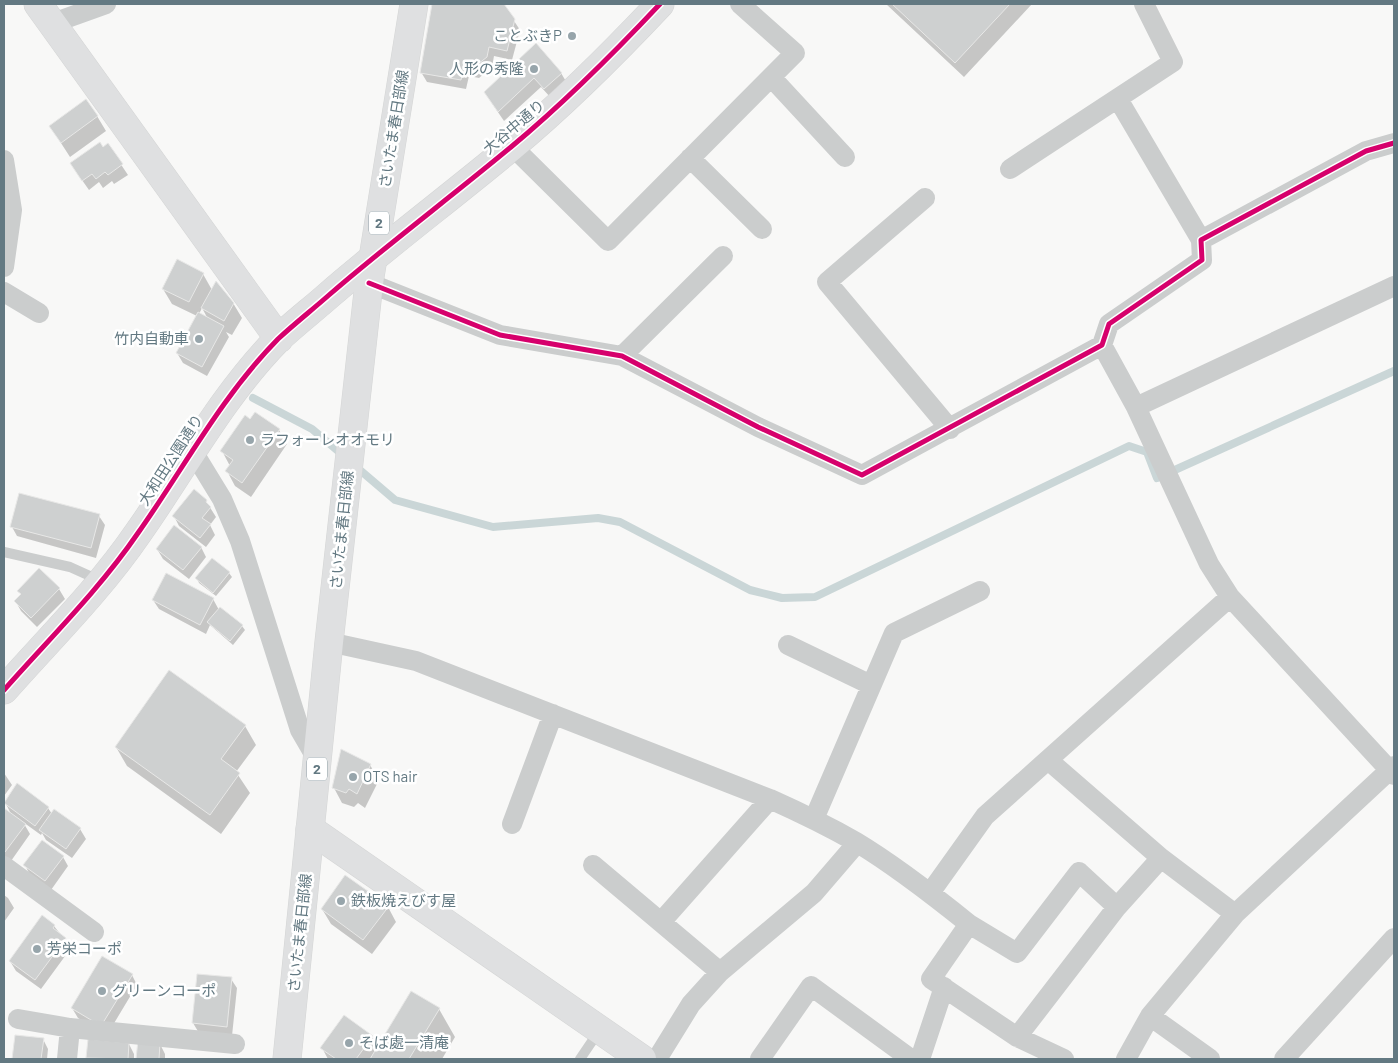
<svg xmlns="http://www.w3.org/2000/svg" width="1398" height="1063" font-family="Barlow,'Noto Sans JP',sans-serif">
	<style>
		.shadow { fill: #0003; fill-rule: evenodd }
		.lines { fill: none; stroke-linecap: round; stroke-linejoin: round }
		.stream { stroke: #cad6d7; stroke-width: 8 }
		.building { fill: #ced0d0; stroke: #e8e8e7 }
		.secondary-casing { stroke: #d4d5d5; stroke-width: 29 }
		.primary-casing { stroke: #d4d5d5; stroke-width: 29 }
		.lane { stroke: #cbcdcd; stroke-width: 10 }
		.street { stroke: #cbcdcd; stroke-width: 20 }
		.secondary { stroke: #dfe0e1; stroke-width: 28 }
		.primary { stroke: #dfe0e1; stroke-width: 28 }
		.cycleway-casing { stroke: #fff; stroke-width: 8 }
		.cycleway { stroke: #d6006c; stroke-width: 5 }
		.poi-dot { fill: #97a5ab; stroke: #fff; stroke-width: 2 }
		.labels { text-anchor: middle; stroke-width: 5; stroke-linejoin: round; paint-order: stroke }
		.shield { fill: #fff; stroke: #92a1a8; stroke-width: 1 }
		.shield-label { font-size: 14px; font-weight: bold; fill: #637982 }
		.poi-label { font-size: 15px; fill: #637982; stroke: #fff; text-anchor: start }
		.street-label { font-size: 15px; fill: #637982; stroke: #fff }
	</style>
	<rect width="100%" height="100%" fill="#f8f8f7"/>
	<path class="shadow" d="M433,4H503L520,30L512,60L494,56L492,67L479,78L469,76L466,89L427,82L421,72Z
		M886,4H1032L964,77Z
		M536,45L561,73L567,83L551,98L541,87L504,121L491,102Z
		M97,116L106,131L70,157L50,126Z
		M108,145L128,175L114,184L112,181L103,188L99,182L89,190L77,173Z
		M203,274L212,290L233,303L242,318L232,335L226,332L229,337L207,376L183,363L177,353L197,316L172,304L163,289ZM202,308L208,319L199,314Z
		M251,421L279,430L287,444L251,497L235,486L227,471L230,466L222,451Z
		M206,501L216,517L210,525L215,535L206,547L179,526L174,516Z
		M99,516L105,525L96,558L17,536L12,527Z
		M201,547L206,557L189,579L163,559L157,549Z
		M229,573L232,577L216,596L199,583L197,578Z
		M59,589L65,599L37,627L21,611L16,602L22,596L19,591Z
		M213,599L219,610L242,626L245,630L233,645L210,625L206,634L159,609L153,600Z
		M245,726L256,745L236,772L250,793L221,834L127,766L116,747Z
		M370,765L379,780L365,808L358,803L354,807L342,803L334,788Z
		M4,773L12,785L4,796Z
		M5,802L48,808L52,814L80,829L86,839L72,858L46,840L42,833L41,835L23,822L30,834L11,861L4,856V809L12,816Z
		M63,857L68,866L51,890L30,875L25,865Z
		M4,895L8,898L14,908L4,922Z
		M388,907L396,922L372,954L331,924L322,909Z
		M42,917L54,926L71,948L41,989L16,971L10,961Z
		M132,975L137,985L107,1035L78,1018L72,1008Z
		M231,979L237,988L232,1036L199,1033L193,1023Z
		M439,1009L455,1037L442,1059H328L322,1048L372,1036L379,1047Z
		M16,1036L43,1039L48,1049L47,1059H13Z
		M139,1042L160,1044L165,1054V1059H137Z
		M129,1044L134,1054V1059L87,1058Z"/>
	<g class="lines">
		<path class="stream" d="M253,398L312,429L344,456
			M354,465L395,500L493,527L598,518L620,522L750,590L782,598L815,597L1129,446L1147,452L1157,478L1394,371"/>
	</g>
	<path class="building" d="M432,4H504L515,19L507,51L489,47L487,57L473,68L464,66L461,80L420,73Z
		M892,4H1010L955,63Z
		M536,43L562,73L544,89L534,78L498,112L484,92Z
		M86,99L98,116L61,143L49,126Z
		M100,142L103,147L108,143L123,164L108,175L105,172L96,179L92,174L82,181L70,163Z
		M177,259L204,273L189,302L162,289Z
		M216,281L234,303L224,321L201,308Z
		M198,312L224,326L202,367L176,353Z
		M255,412L280,429L242,483L225,471L233,460L220,451L245,415L250,419Z
		M194,489L207,500L206,502L211,507L202,518L211,524L200,538L172,516Z
		M19,493L100,514L91,548L10,527Z
		M174,525L202,547L183,570L156,549Z
		M212,558L230,572L213,593L195,578Z
		M39,568L60,588L31,618L14,601L21,594L17,591Z
		M166,573L214,598L200,625L152,600Z
		M220,607L243,625L230,641L207,622Z
		M169,670L246,725L221,759L240,773L210,815L115,747Z
		M341,749L371,764L357,794L349,789L346,793L332,788Z
		M17,783L49,807L35,826L4,803Z
		M4,808L26,824L5,852L4,851Z
		M54,809L81,828L66,849L39,830Z
		M42,840L64,856L45,881L23,865Z
		M345,875L389,906L363,940L321,909Z
		M42,915L55,925L53,928L66,938L35,980L9,961Z
		M102,956L133,974L101,1026L71,1008Z
		M197,974L232,977L227,1027L192,1023Z
		M411,991L440,1008L409,1059H370Z
		M344,1015L373,1036L356,1059H336L320,1048Z
		M15,1035L44,1038L41,1059H12Z
		M88,1039L129,1043L128,1059L86,1058Z
		M138,1040L160,1043L159,1059H136Z"/>
	<g class="lines">
		<g class="secondary-casing">
			<path id="secondary" d="M38,4L279,339
				M4,690C49,639 99,590 138,533C184,468 221,397 278,339C294,324 312,310 329,295C388,244 451,197 511,147C564,103 613,54 660,4
				M310,829L642,1059"/>
		</g>
		<g class="primary-casing">
			<path id="primary" d="M287,1059L329,642L369,283L414,4"/>
		</g>
		<path class="lane" d="M4,552L70,567L101,581
			M580,1059L599,1031"/>
		<path class="street" d="M53,23L106,4
			M771,77L845,157
			M1118,99L1201,240
			M512,146L608,241L795,53L740,4
			M690,158L762,229
			M4,160L12,210L4,267
			M1010,169L1173,62L1144,4
			M925,198L827,282L950,429
			M369,283L500,335L622,356L758,427L862,475L1102,345L1109,324L1202,260L1201,240L1366,151L1394,143
			M4,292L39,313
			M1102,345L1136,407L1209,564L1230,597L1394,775
			M622,356L723,256
			M1136,407L1394,286
			M192,450L222,499L240,541L300,730L318,761
			M329,642L416,661L770,799C799,812 828,826 856,842C896,866 933,895 969,924L931,979L1017,1037L1064,1059
			M788,645L871,685
			M1048,760L1161,858
			M814,819L894,633L980,591
			M512,824L553,714
			M593,865L720,972
			M4,866L94,932
			M930,893L985,816L1230,597
			M1117,907L1161,858L1235,914
			M661,922L770,799
			M969,924L1017,953L1079,872L1117,907L1017,1037
			M1150,1016L1210,1059
			M18,1019L70,1028L235,1044
			M67,1059L70,1028
			M657,1059L691,1004L720,972L814,893L857,843
			M760,1059L811,986L911,1059
			M920,1059L944,987
			M1126,1059L1150,1016L1235,914L1394,766
			M1284,1059L1394,938"/>
		<use href="#secondary" class="secondary"/>
		<use href="#primary" class="primary"/>
		<g class="cycleway-casing">
			<path id="cycleway" d="M369,283L500,335L622,356L758,427L862,475L1102,345L1109,324L1202,260L1201,240L1366,151L1394,143
				M4,690C49,639 99,590 138,533C184,468 221,397 278,339C294,324 312,310 329,295C388,244 451,197 511,147C564,103 613,54 660,4"/>
		</g>
		<use href="#cycleway" class="cycleway"/>
	</g>
	<g class="poi-dot">
		<circle cx="572" cy="36" r="5"/>
		<circle cx="534" cy="69" r="5"/>
		<circle cx="199" cy="339" r="5"/>
		<circle cx="250" cy="440" r="5"/>
		<circle cx="353" cy="777" r="5"/>
		<circle cx="341" cy="901" r="5"/>
		<circle cx="37" cy="949" r="5"/>
		<circle cx="102" cy="991" r="5"/>
		<circle cx="349" cy="1043" r="5"/>
	</g>
	<g class="labels">
		<g class="shield">
			<rect x="369" y="211.5" width="20" height="23" rx="4"/>
			<rect x="307" y="757.5" width="20" height="23" rx="4"/>
		</g>
		<g class="shield-label">
			<text x="379" y="228">2</text>
			<text x="317" y="774">2</text>
		</g>
		<g class="poi-label">
			<text x="562" y="41" text-anchor="end">ことぶきP</text>
			<text x="524" y="74" text-anchor="end">人形の秀隆</text>
			<text x="189" y="344" text-anchor="end">竹内自動車</text>
			<text x="260" y="445">ラフォーレオオモリ</text>
			<text x="363" y="782">OTS hair</text>
			<text x="351" y="906">鉄板焼えびす屋</text>
			<text x="47" y="954">芳栄コーポ</text>
			<text x="112" y="996">グリーンコーポ</text>
			<text x="359" y="1048">そば處一清庵</text>
		</g>
		<g class="street-label">
			<text transform="translate(514 127) rotate(-40)" y="5">大谷中通り</text>
			<text transform="translate(394 129) rotate(-81)" y="5">さいたま春日部線</text>
			<text transform="translate(171 460) rotate(-57)" y="5">大和田公園通り</text>
			<text transform="translate(342 530) rotate(-84)" y="5">さいたま春日部線</text>
			<text transform="translate(300 933) rotate(-84)" y="5">さいたま春日部線</text>
		</g>
	</g>
	<rect width="1398" height="1063" fill="none" stroke="#637982" stroke-width="10"/>
</svg>
